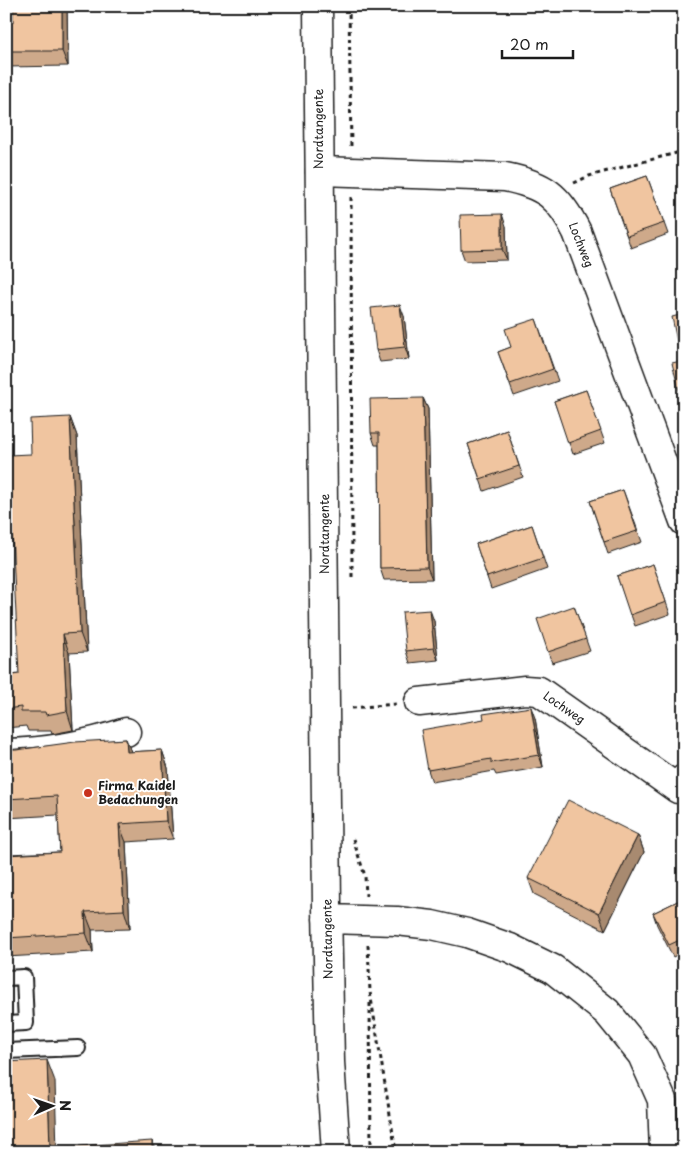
<svg xmlns="http://www.w3.org/2000/svg" width="690" height="1158" font-family="'Playpen Sans',sans-serif">
	<style>
		.lines { fill: none; stroke-linecap: round; stroke-linejoin: round }
		.lane-casing { stroke: #1c1c1c; stroke-width: 18 }
		.street-casing { stroke: #1c1c1c; stroke-width: 31 }
		.secondary-casing { stroke: #1c1c1c; stroke-width: 31 }
		.path { stroke: #1c1c1c; stroke-width: 3; stroke-dasharray: 4 4; stroke-linecap: butt }
		.lane { stroke: #fff; stroke-width: 14 }
		.street { stroke: #fff; stroke-width: 28 }
		.secondary { stroke: #fff; stroke-width: 28 }
		.wall { fill: #cea98a; stroke: #1c1c1c }
		.shaded-wall { fill: #a88a70; stroke: #1c1c1c }
		.building { fill: #f0c5a0; stroke: #1c1c1c }
		.poi-dot { fill: #c8321e; stroke: #fff; stroke-width: 2 }
		.labels { text-anchor: middle; stroke-width: 4; stroke-linejoin: round; paint-order: stroke }
		.street-label { font-size: 12px; fill: #1c1c1c; stroke: #fff }
		.poi-label { font-size: 12px; font-weight: bold; fill: #1c1c1c; stroke: #fff; text-anchor: start }
	</style>
	<rect width="100%" height="100%" fill="#fff"/>
	<filter id="ink" filterUnits="userSpaceOnUse"><feTurbulence type="fractalNoise" baseFrequency=".02" numOctaves="2"/><feDisplacementMap in="SourceGraphic" scale="10" xChannelSelector="R" yChannelSelector="G"/><feConvolveMatrix kernelMatrix="1 2 1 2 8 2 1 2 1" color-interpolation-filters="sRGB"/></filter>
	<g filter="url(#ink)">
		<g class="lines">
			<g class="lane-casing">
				<path id="lane" d="M6,978L24,977L26,1023L6,1024
					M6,1051L78,1048"/>
			</g>
			<g class="street-casing">
				<path id="street" d="M320,171L505,177C545,185 559,196 577,232L684,521
					M419,702L525,690L539,691L678,789L684,779
					M6,753C48,752 87,745 126,732"/>
			</g>
			<g class="secondary-casing">
				<path id="secondary" d="M318,6L327,907L330,1062L336,1152
					M327,919L397,921L432,925L467,933L510,948L553,969L607,1012L642,1055L662,1100L664,1152"/>
			</g>
			<path class="path" d="M349,6L351,148
				M574,183L589,176L684,151
				M351,197L352,578
				M352,708L396,704
				M353,839L365,876L366,896
				M368,945L370,992L396,1152
				M370,1003L371,1152"/>
			<use href="#lane" class="lane"/>
			<use href="#street" class="street"/>
			<use href="#secondary" class="secondary"/>
		</g>
		<path class="wall" d="M67,6L68,66L6,67V22H13Z
			M647,176L668,234L631,248L610,189Z
			M506,226L507,260L465,261L461,250Z
			M404,316L409,359L380,362L376,350Z
			M536,319L558,381L514,396L498,352L511,347Z
			M586,390L605,443L573,454L554,401Z
			M423,398L428,409L432,579L384,580L380,568L379,445H375L371,433Z
			M70,417L77,436L87,652L69,653L73,730L52,734L51,731H28L26,726L6,728V676L19,674L31,454Z
			M507,430L523,477L484,491L468,444Z
			M623,490L642,542L608,554L590,501Z
			M532,525L547,569L491,589L476,544Z
			M653,564L670,614L635,626L617,576Z
			M574,606L590,651L552,663L548,652Z
			M434,621L438,660L410,663L406,651Z
			M535,718L543,767L496,775L494,771L432,782L428,770Z
			M126,739L131,752L162,750L168,768L173,839L126,842L130,929L92,930L93,952L6,957V829L7,854L60,852L58,815L6,818V750Z
			M638,835L644,852L605,930L534,894L528,878Z
			M684,898V951L673,957L657,925L653,913Z"/>
		<path class="shaded-wall" d="M62,6H67L68,66L62,51Z
			M502,214L506,226L507,260L502,249Z
			M400,305L404,316L409,359L405,347Z
			M423,398L428,409L432,579L427,567Z
			M70,417L77,436L87,652L80,633Z
			M430,610L434,621L438,660L434,648Z
			M63,634L69,653L73,730L67,711Z
			M531,707L535,718L543,767L539,755Z
			M126,739L133,757L127,752Z
			M162,750L168,768L173,839L166,821Z
			M119,824L126,842L130,929L124,910Z
			M6,829L8,873L6,867Z
			M638,835L644,852L605,930L599,913Z
			M85,912L92,930L93,952L86,933Z
			M47,1060L55,1081L57,1152L50,1148Z
			M152,1141L156,1152H152Z"/>
		<path class="building" d="M13,6H62V51H6V22H13Z
			M647,176L664,223L627,236L610,189Z
			M502,214V249L461,250L460,215Z
			M400,305L405,347L376,350L371,308Z
			M684,314V410L672,363L681,361L672,317Z
			M536,319L553,369L510,384L498,352L511,347L505,329Z
			M586,390L601,431L568,443L554,401Z
			M423,398L427,567L380,568L379,433H371L370,399Z
			M70,417L80,633L63,634L67,711L46,715L45,712H21V707L6,709V676L19,674L8,455L31,454L30,419Z
			M507,430L519,466L480,479L468,444Z
			M623,490L637,531L604,542L590,501Z
			M532,525L543,558L487,577L476,544Z
			M653,564L666,602L630,615L617,576Z
			M574,606L586,639L548,652L537,619Z
			M430,610L434,648L406,651L402,612Z
			M531,707L539,755L491,763V759L428,770L421,730L484,719L483,714Z
			M126,739L127,752L162,750L166,821L119,824L124,910L85,912L86,933L6,938V855L60,852L57,796L6,799V750H16L75,742Z
			M568,800L638,835L599,913L528,878Z
			M684,898V938L669,945L653,913Z
			M47,1060L50,1148L152,1141V1152H6V1062Z"/>
	</g>
	<circle class="poi-dot" cx="88" cy="793" r="5"/>
	<g class="labels">
		<g class="street-label">
			<text transform="translate(319 129) rotate(-90)" y="4">Nordtangente</text>
			<text transform="translate(581 245) rotate(68)" y="4">Lochweg</text>
			<text transform="translate(325 534) rotate(-90)" y="4">Nordtangente</text>
			<text transform="translate(564 708) rotate(34)" y="4">Lochweg</text>
			<text transform="translate(328 939) rotate(-91)" y="4">Nordtangente</text>
		</g>
		<g class="poi-label">
			<text x="98" y="790">Firma Kaidel<tspan x="98" dy="14">Bedachungen</tspan></text>
		</g>
	</g>
	<rect width="690" height="1158" fill="none" stroke="#fff" stroke-width="25"/>
	<rect x="12" y="12" width="665" height="1133" fill="none" stroke="#1c1c1c" stroke-width="2" filter="url(#ink)"/>
	<g transform="translate(52 1106) rotate(88)" stroke="#ffffff" stroke-width="4" paint-order="stroke">
	<path d="M0-4L9 19L0 12L-9 19Z" fill="#1c1c1c"/>
	<text y="-8" font-size="14" font-weight="bold" text-anchor="middle" fill="#1c1c1c">N</text>
	</g>
	<path d="M502 50v8h71v-8" fill="none" stroke="#1c1c1c" stroke-width="2.5"/>
	<text x="510" y="50" font-size="15" fill="#1c1c1c" stroke="#ffffff" stroke-width="4" paint-order="stroke">20 m</text>
</svg>
